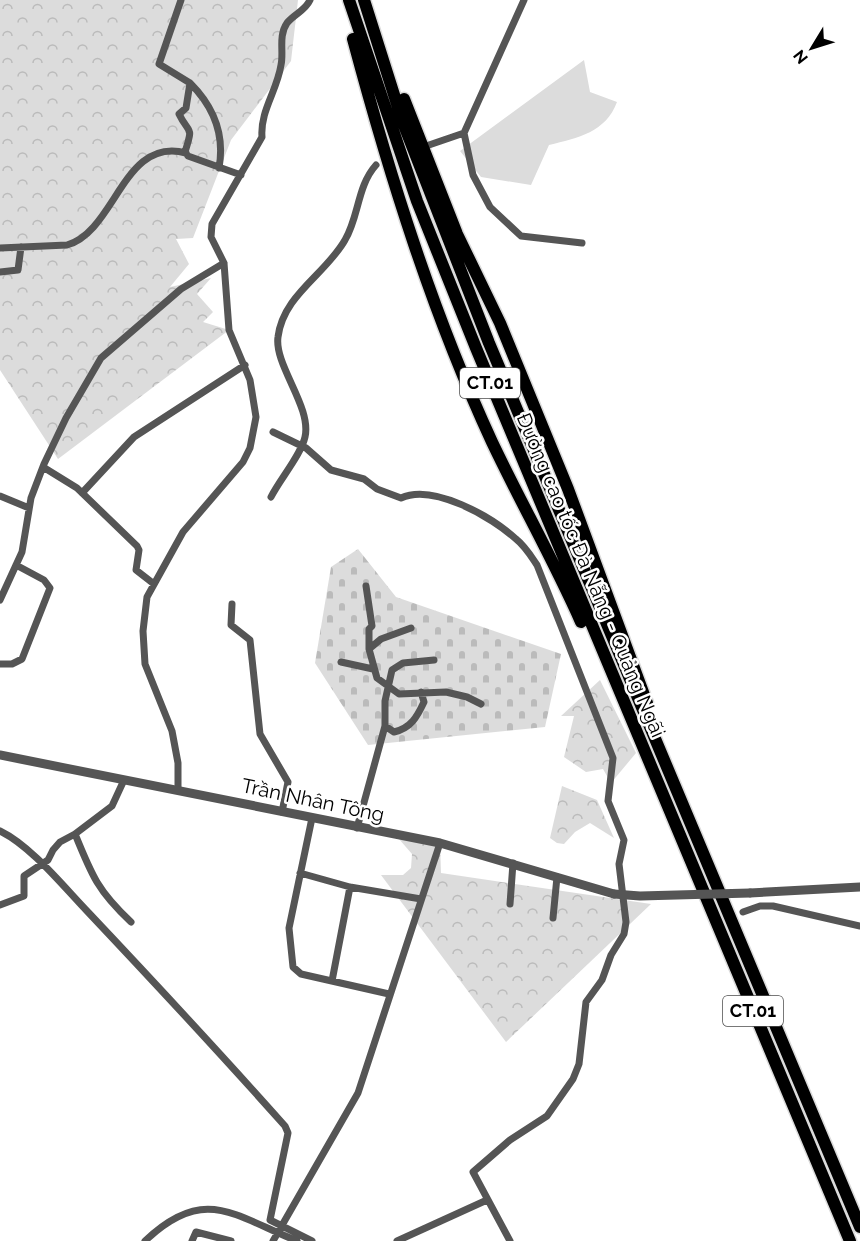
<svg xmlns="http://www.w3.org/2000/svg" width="860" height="1241" font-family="Raleway,sans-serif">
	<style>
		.grass { fill: #dcdcdc }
		.forest { fill: url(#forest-crowns) }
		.cemetery { fill: url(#cemetery-stones) }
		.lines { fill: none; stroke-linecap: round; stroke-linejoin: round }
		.motorway-casing { stroke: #dbdbdb; stroke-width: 15 }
		.minor { stroke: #555; stroke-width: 7 }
		.tertiary { stroke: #555; stroke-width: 9 }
		.motorway { stroke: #000; stroke-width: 12 }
		.tertiary-bridge { stroke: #555; stroke-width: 9 }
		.labels { text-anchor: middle; stroke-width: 5; stroke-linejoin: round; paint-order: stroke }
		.shield { fill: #fff; stroke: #4c4c4c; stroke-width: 1.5 }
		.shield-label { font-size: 18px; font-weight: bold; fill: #000 }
		.street-label { font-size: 20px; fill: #000; stroke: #fff }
	</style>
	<defs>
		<pattern id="forest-crowns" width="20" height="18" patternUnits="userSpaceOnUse" patternTransform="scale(1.5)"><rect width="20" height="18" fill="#dcdcdc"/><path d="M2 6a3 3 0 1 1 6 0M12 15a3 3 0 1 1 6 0" fill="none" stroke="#bbb"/></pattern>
		<pattern id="cemetery-stones" width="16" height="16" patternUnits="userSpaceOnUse" patternTransform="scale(1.5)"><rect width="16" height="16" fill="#dcdcdc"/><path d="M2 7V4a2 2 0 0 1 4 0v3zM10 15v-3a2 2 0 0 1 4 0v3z" fill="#bbb"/></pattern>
	</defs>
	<rect width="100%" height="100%" fill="#fff"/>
	<path class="grass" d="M584,60L590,92L617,102C606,132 578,138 549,145L531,185L481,177L460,151Z"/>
	<path class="forest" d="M0,0H298L291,61L231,140L193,238L176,239L189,264L170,287L211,278L197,294L213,312L203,322L229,330L58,459L0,370Z
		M600,680L636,753L611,783L603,769L586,772L564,757L574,716H561Z
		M562,786L597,800L614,838L590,823L575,832L564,844L557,843L550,838Z
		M399,839L440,843L441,873L651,904L506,1042L381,875H403L411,868L412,854Z"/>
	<path class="cemetery" d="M358,549L396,597L561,654L545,727L368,745L315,663L331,567Z"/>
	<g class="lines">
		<g class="motorway-casing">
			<path id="motorway" d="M349,0L417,201L476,348L850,1241
				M364,0L402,120L489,343L860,1227
				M353,39C390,177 432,312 492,442C521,503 554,561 581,622
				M404,99L457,234L500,323L568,489L647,703"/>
		</g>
		<path class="minor" d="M181,0L159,64L190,83L186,108L179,114C189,135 194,124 185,152L188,156L241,175
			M190,83C214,107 225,135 219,168
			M464,133L473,175L490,207L521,236L582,243
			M429,145L464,133L524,0
			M0,248L67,245C116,231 123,136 186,153
			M0,272L18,270L21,247
			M273,432L306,448L331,470L364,479L377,489L401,498C433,483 492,517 516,539C525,546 531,556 537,565L613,758L608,801L624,840L619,864L626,922L624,934L611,955L602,980L586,1002L579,1064L573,1079L547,1116L510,1140L473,1172L510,1241
			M43,467L77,488L137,546L139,550L136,570L154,584
			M82,493L134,437L245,365
			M0,496L29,508
			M271,497C280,479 301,455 305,437C312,407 274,365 278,337C283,295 326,274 345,240C359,217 357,186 376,165
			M366,586L372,626L369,629V649
			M0,600L22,552L31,498L44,464L66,418L101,358L181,289L224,263
			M232,604L231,625L250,640L260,734L288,782L282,812
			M411,628L381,639L369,649L377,678L399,694L446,692L467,697L481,704
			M341,662L373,669
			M0,664H12L22,659L50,588L44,580L16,565
			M385,726L394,732C411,728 417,717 424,702L421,692
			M178,790V763L172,731L145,664L143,631L147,597L183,532L243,462L250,448L256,417L250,380L229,330L224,263L211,237L212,224L262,137C260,111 277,91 281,65C284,52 278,36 287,23C294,14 305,11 310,0
			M312,818L289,928L293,967L301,974L389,994
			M357,828L385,726V701L392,670L403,663L434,660
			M0,831C31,846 63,886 87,911C154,982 220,1053 285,1126L288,1133L270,1220L312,1241
			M75,834C92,876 98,891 131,922
			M300,873L350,887L421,899
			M510,904L513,863
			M0,905L24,896V876L48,860L53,850L60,842L75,834L112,806L124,780
			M743,912L760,906H773L860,926
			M553,918L557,877
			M332,981L350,887
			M145,1241C204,1185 233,1215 297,1241
			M192,1241L196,1232L231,1241
			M273,1241L358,1093L440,843
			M397,1241L487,1200"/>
		<path class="tertiary" d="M0,755L440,843L614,894
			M750,893L860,887"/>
		<use href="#motorway" class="motorway"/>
		<path class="tertiary-bridge" d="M614,894L640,896L750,893"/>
	</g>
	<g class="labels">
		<g class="shield">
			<rect x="460" y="368" width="60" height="30" rx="4.5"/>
			<rect x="723" y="996" width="60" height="30" rx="4.5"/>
		</g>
		<g class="shield-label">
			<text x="490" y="389">CT.01</text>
			<text x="753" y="1017">CT.01</text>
		</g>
		<g class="street-label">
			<text transform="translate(591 575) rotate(67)" y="7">Đường cao tốc Đà Nẵng - Quảng Ngãi</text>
			<text transform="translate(313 800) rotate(12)" y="7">Trần Nhân Tông</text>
		</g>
	</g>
	<g transform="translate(812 48) rotate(232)" stroke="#ffffff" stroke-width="4.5" paint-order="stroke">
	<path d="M0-4.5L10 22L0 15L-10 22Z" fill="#000000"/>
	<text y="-9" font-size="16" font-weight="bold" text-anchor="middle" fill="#000000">N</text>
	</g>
</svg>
